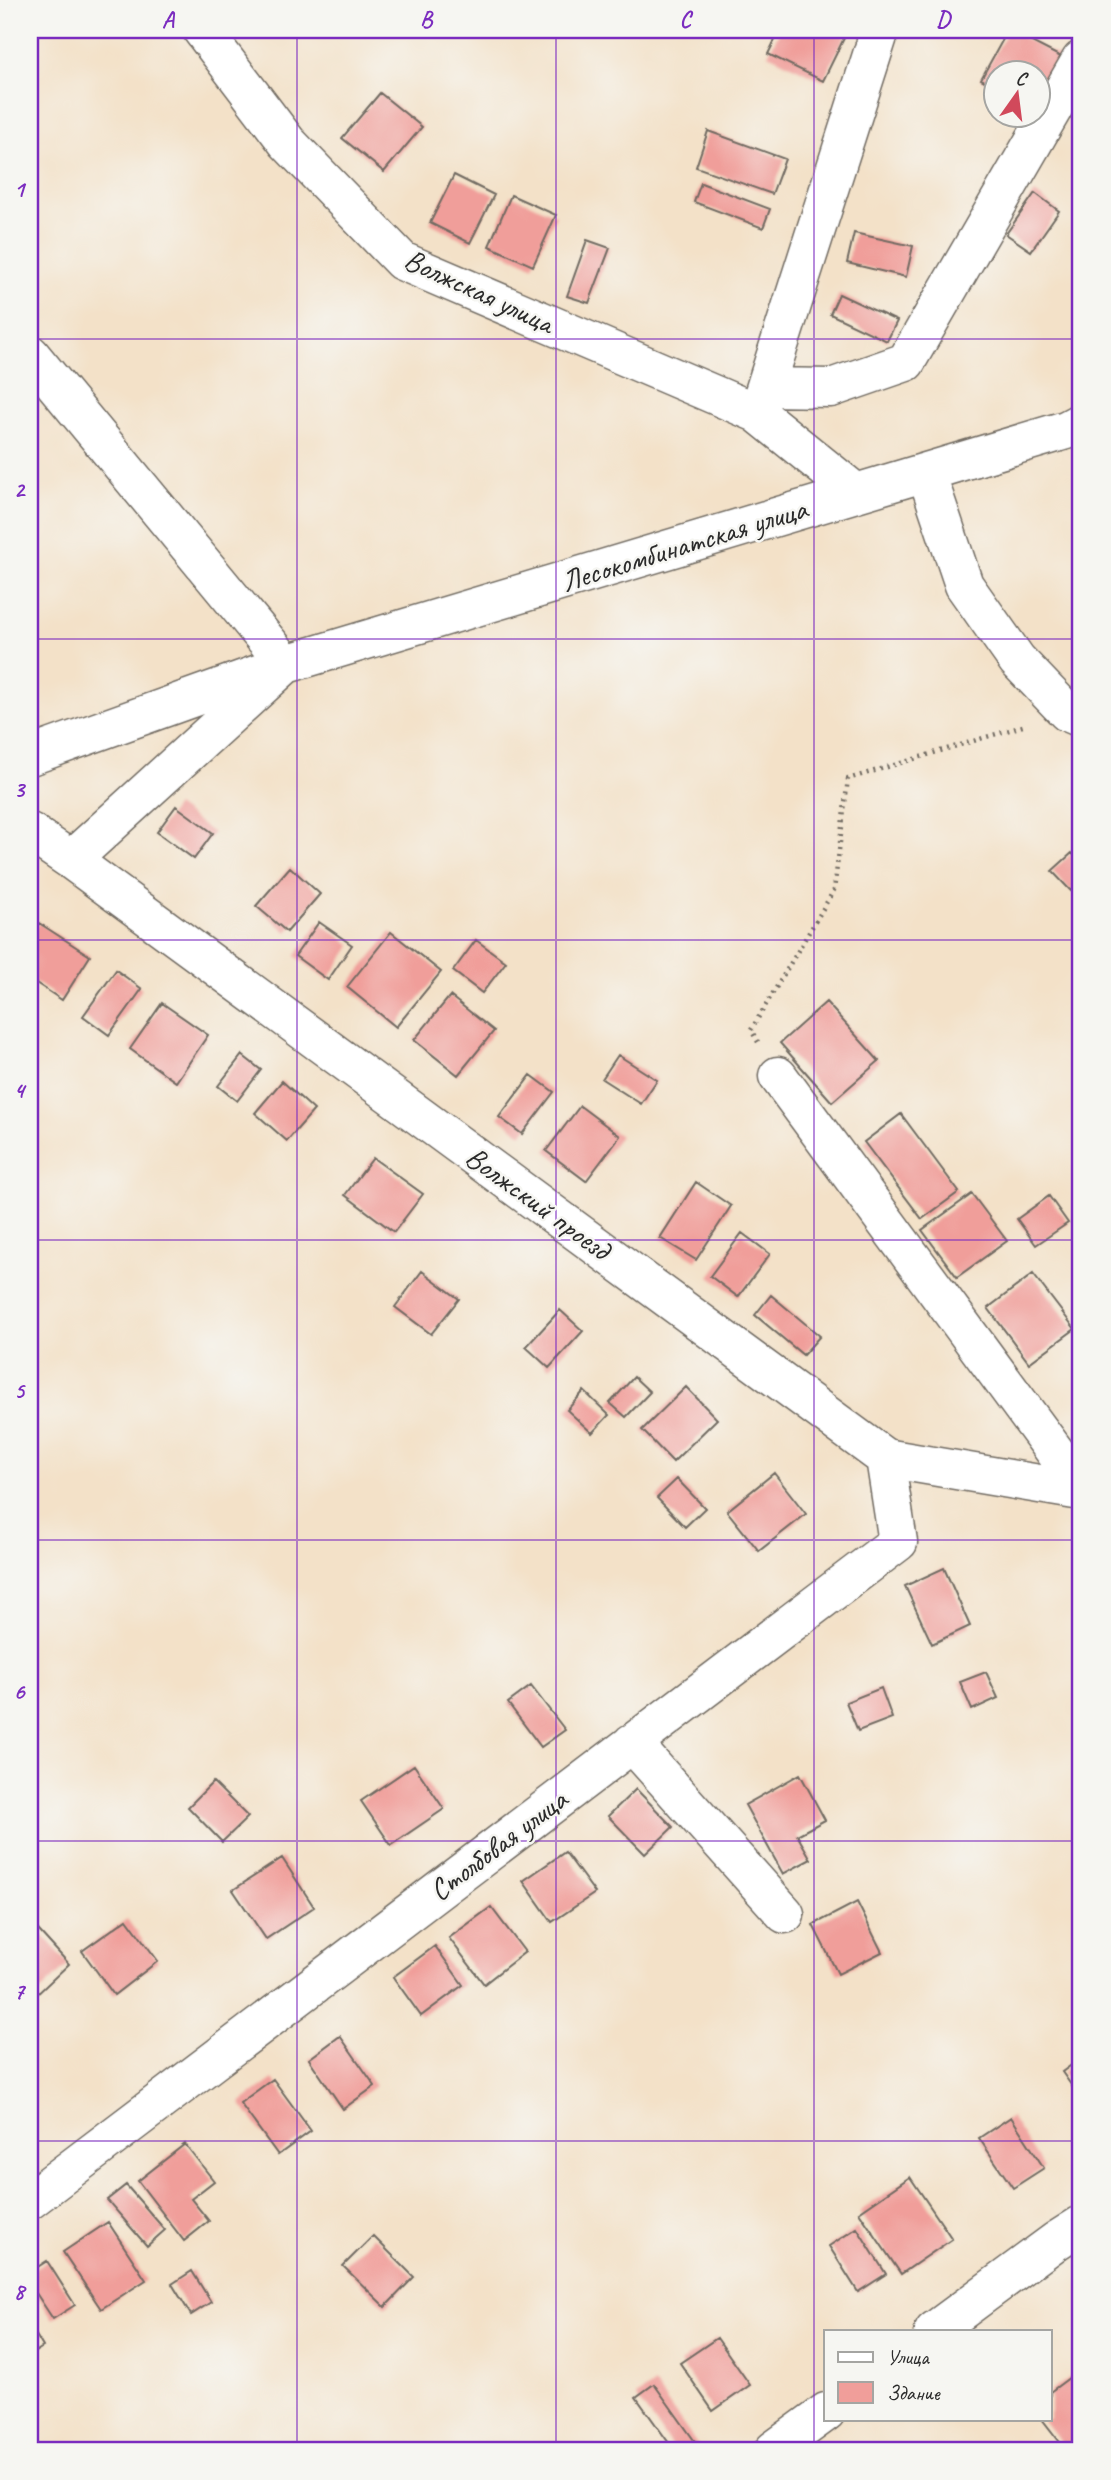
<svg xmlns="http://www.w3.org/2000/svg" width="1111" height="2480" font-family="Caveat,sans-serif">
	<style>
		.building { fill: #f09e9a }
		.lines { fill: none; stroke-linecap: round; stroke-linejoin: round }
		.minor-casing { stroke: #716b62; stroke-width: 41 }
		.path { stroke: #716b62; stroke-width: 4.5; stroke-dasharray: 2 5; stroke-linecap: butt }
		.minor { stroke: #fff; stroke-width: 38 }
		.grid { fill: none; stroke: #7b2cbf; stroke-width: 2; stroke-opacity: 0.55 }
		.labels { text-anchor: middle; stroke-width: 5; stroke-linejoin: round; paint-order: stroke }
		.street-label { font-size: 30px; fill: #2b2b2b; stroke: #f6f6f2 }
		.neatline { fill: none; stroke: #7b2cbf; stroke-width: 2.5 }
		.grid-label { font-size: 23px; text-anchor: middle; font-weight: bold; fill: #7b2cbf }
	</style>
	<rect width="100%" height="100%" fill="#f6f6f2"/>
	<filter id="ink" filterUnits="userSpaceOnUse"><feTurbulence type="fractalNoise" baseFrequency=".0143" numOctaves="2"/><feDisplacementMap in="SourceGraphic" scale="14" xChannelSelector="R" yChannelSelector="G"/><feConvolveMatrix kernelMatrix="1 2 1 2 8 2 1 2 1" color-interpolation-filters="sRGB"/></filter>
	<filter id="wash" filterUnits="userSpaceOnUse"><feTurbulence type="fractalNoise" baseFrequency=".00686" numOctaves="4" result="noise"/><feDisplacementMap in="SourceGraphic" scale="28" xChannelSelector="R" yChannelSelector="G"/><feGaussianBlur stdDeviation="1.57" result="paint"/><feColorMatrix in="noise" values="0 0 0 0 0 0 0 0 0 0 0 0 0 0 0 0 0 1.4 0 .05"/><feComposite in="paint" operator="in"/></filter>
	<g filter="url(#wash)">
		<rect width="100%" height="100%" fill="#f3e1c8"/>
		<g id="blocks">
			<path class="building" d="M780,30H848L823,81L768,54Z
				M1008,30L1063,58L1038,104V74H996V87L981,79Z
				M380,93L422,127L384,172L342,138Z
				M708,131L785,159L772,194L696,167Z
				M454,175L494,195L470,243L430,223Z
				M701,183L770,209L763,228L694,202Z
				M1035,193L1059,211L1031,251L1006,234Z
				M511,195L556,215L533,266L489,246Z
				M854,233L913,246L906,277L847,263Z
				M587,240L610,248L589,303L567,296Z
				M839,294L897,321L887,341L830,314Z
				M176,806L213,833L194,859L157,832Z
				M1072,853L1081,863V882L1071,891L1052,871Z
				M290,867L320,894L287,932L256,906Z
				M319,922L352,945L328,980L295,956Z
				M39,923L90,956L62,1000L30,979V937Z
				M391,932L441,972L396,1027L347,987Z
				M476,940L506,962L482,993L453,971Z
				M116,970L142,989L109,1035L83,1016Z
				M450,996L494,1031L458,1075L414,1040Z
				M826,1002L879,1061L832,1102L780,1043Z
				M162,1003L208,1035L176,1082L130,1049Z
				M242,1055L261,1070L237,1101L218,1086Z
				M618,1055L657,1080L641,1104L602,1079Z
				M531,1075L554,1092L522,1134L499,1117Z
				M282,1081L314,1110L287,1141L255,1113Z
				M580,1106L620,1136L586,1181L546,1151Z
				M901,1114L959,1192L922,1219L864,1142Z
				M373,1158L423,1194L394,1232L345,1195Z
				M696,1182L731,1206L696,1260L660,1238Z
				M972,1194L1007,1241L957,1277L922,1230Z
				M1049,1196L1068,1223L1036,1245L1017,1219Z
				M742,1233L770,1254L738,1297L710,1276Z
				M422,1271L459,1299L431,1334L395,1307Z
				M1033,1274L1075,1329L1029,1363L988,1308Z
				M771,1295L820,1336L803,1355L755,1315Z
				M560,1310L583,1331L549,1368L526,1347Z
				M634,1377L650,1392L626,1417L610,1403Z
				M686,1387L717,1419L673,1462L642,1430Z
				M584,1391L609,1415L592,1433L567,1410Z
				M774,1473L806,1514L759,1551L727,1511Z
				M677,1479L705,1508L685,1527L657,1498Z
				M944,1568L970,1626L932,1644L905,1586Z
				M986,1672L998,1698L972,1710L960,1682Z
				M531,1686L565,1730L541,1747L508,1703Z
				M881,1688L892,1718L858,1731L846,1702Z
				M414,1765L444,1809L391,1845L361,1801Z
				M800,1774L825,1820L797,1835L811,1859L783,1874L745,1805Z
				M213,1782L248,1817L222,1842L188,1807Z
				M636,1789L673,1827L645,1854L608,1816Z
				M565,1852L595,1893L552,1922L523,1881Z
				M282,1858L314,1907L266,1939L233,1890Z
				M857,1902L882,1952L838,1974L813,1925Z
				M491,1907L525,1952L484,1984L449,1938Z
				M127,1919L158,1961L114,1995L82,1951Z
				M30,1921L69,1964L30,2001Z
				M435,1946L463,1985L421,2016L393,1977Z
				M340,2036L375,2086L343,2109L309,2059Z
				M1081,2058V2099L1062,2072Z
				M273,2079L311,2131L278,2155L240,2103Z
				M1011,2117L1044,2168L1013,2188L979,2138Z
				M185,2144L214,2181L191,2199L209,2221L184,2241L138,2181Z
				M910,2177L952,2239L901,2274L859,2212Z
				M126,2185L165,2230L147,2246L107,2200Z
				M108,2222L146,2280L101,2309L63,2252Z
				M857,2228L886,2274L858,2292L829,2246Z
				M373,2236L414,2277L385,2307L343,2266Z
				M47,2261L75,2305L53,2319L30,2284V2272Z
				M192,2271L211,2302L191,2315L172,2284Z
				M30,2325L43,2347L30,2355Z
				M717,2338L750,2385L713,2411L680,2363Z
				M1081,2369V2448L1066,2450L1042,2419H1050V2392Z
				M654,2384L701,2450H674L636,2397Z"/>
		</g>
	</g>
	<g filter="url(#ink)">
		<use href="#blocks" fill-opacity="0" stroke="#716b62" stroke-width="2"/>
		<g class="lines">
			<g class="minor-casing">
				<path id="minor" d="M202,30L287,142L402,261L757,413L856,493
					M30,354L286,664L71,860
					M766,387L831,388L906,362L1081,60
					M758,411L880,30
					M926,472L964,585L1017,660L1067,712L1081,718
					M30,756L286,664L1066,430L1081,422
					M30,832L71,860L885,1458L1081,1491
					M778,1076L1081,1487
					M632,1743L785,1914
					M30,2200L898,1542L885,1458
					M934,2331L1056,2241L1081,2225
					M774,2450L826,2412"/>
			</g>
			<path class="path" d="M758,1042L751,1030L834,890L848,779L1026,725"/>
			<use href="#minor" class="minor"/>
		</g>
	</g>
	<path class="grid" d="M297,30V2450M556,30V2450M814,30V2450M30,339H1081M30,639H1081M30,940H1081M30,1240H1081M30,1540H1081M30,1841H1081M30,2141H1081"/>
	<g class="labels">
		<g class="street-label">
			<text transform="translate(479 291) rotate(25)" y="10">Волжская улица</text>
			<text transform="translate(684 545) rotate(-17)" y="10">Лесокомбинатская улица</text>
			<text transform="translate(538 1203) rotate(36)" y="10">Волжский проезд</text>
			<text transform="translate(498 1845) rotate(-37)" y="10">Столбовая улица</text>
		</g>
	</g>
	<rect width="1111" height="2480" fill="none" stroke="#f6f6f2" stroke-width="77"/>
	<rect x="824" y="2330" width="228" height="91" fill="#f6f6f2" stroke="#a5a5a2" stroke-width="2"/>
	<rect x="838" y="2352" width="35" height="10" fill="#ffffff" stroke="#a5a5a2" stroke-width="2"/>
	<text x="887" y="2364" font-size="21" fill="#2b2b2b">Улица</text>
	<rect x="838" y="2382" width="35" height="21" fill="#f09e9a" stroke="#a5a5a2" stroke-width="2"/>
	<text x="887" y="2400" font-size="21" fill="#2b2b2b">Здание</text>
	<g transform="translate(1017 94) rotate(14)"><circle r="33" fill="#f6f6f2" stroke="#a5a5a2" stroke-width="2"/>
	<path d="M0-5L12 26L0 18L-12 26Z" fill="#d1495b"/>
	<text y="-10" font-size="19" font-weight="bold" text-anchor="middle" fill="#2b2b2b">С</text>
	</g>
	<rect x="38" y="38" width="1034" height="2404" class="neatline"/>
	<g class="grid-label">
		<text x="168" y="27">A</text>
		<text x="426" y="27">B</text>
		<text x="685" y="27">C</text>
		<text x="943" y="27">D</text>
		<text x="19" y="197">1</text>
		<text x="19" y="497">2</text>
		<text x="19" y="797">3</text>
		<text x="19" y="1098">4</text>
		<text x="19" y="1398">5</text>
		<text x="19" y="1699">6</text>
		<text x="19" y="1999">7</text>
		<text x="19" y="2299">8</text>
	</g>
</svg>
